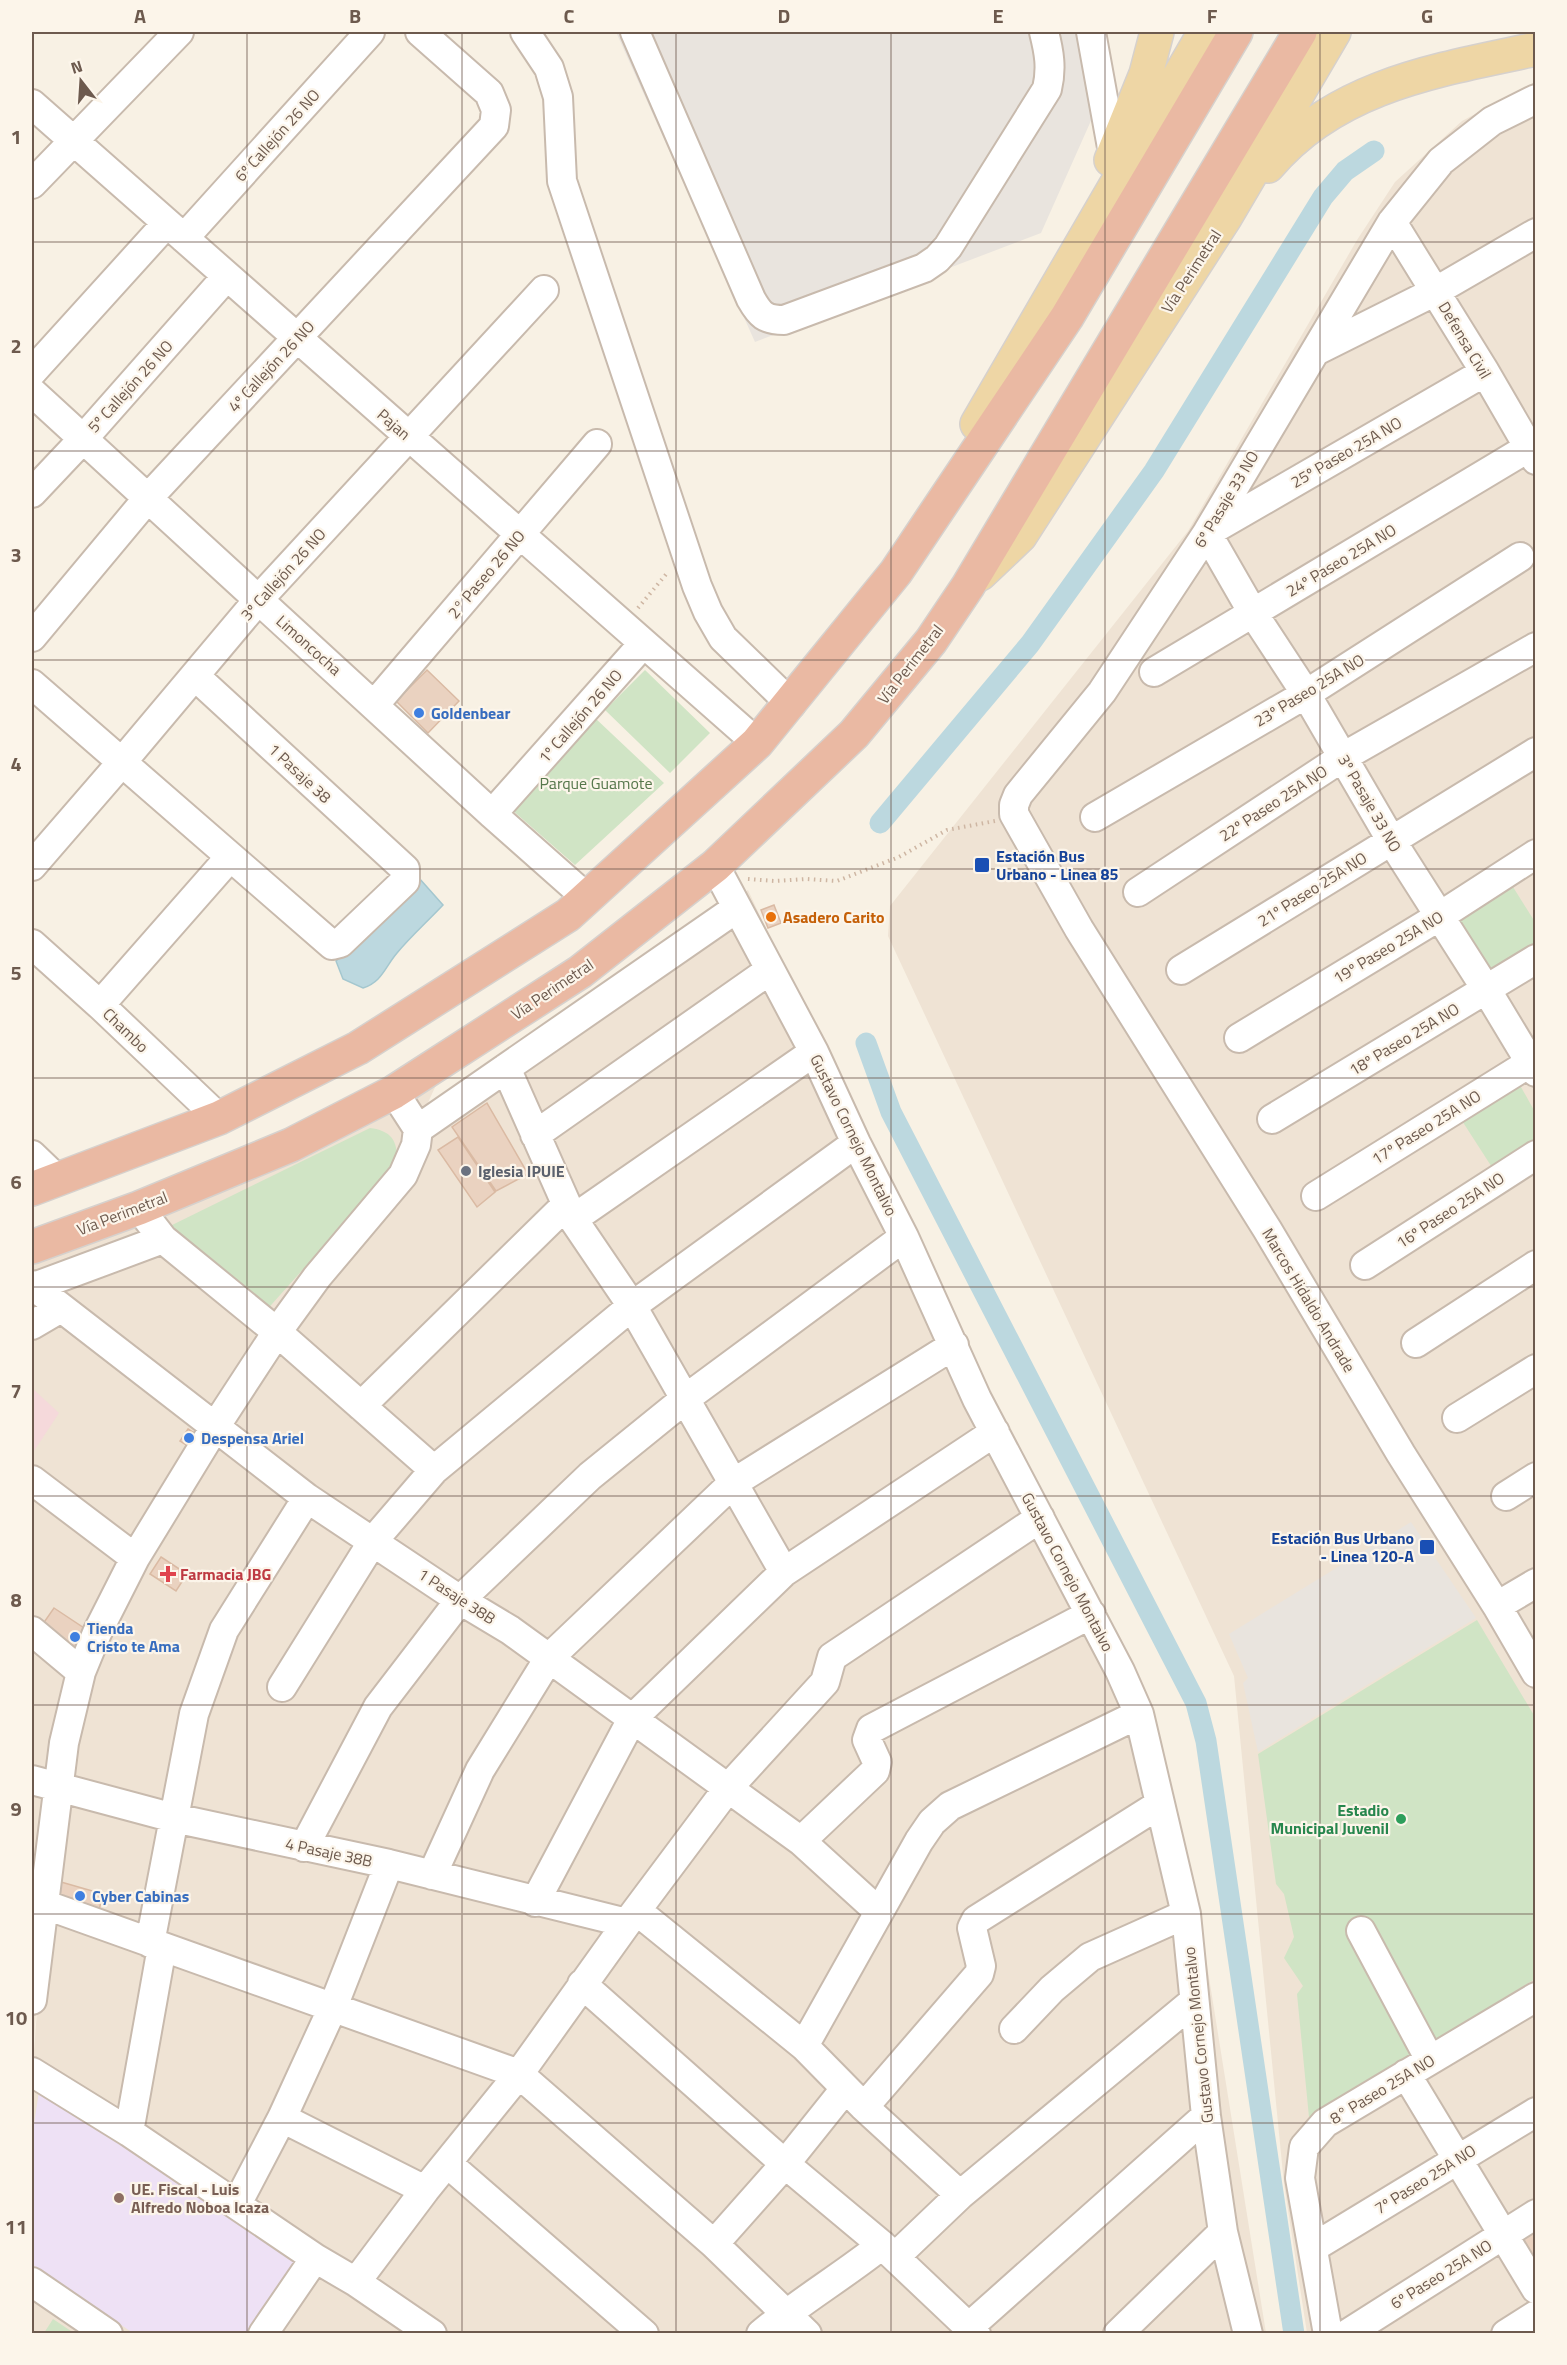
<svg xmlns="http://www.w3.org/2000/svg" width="1567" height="2365" font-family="'Titillium Web',sans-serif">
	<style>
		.residential { fill: #efe3d4 }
		.industrial { fill: #e9e4de }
		.education { fill: #eee1f5 }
		.medical { fill: #f5d9db }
		.green { fill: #d0e4c5 }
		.water { fill: #bcd8df; stroke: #a4c7cf; stroke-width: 1.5 }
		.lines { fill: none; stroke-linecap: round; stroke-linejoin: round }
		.canal { stroke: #bcd8df; stroke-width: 21 }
		.building { fill: #ead2c0; stroke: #dabaa3; stroke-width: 1.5 }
		.minor-casing { stroke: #c8baad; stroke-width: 32 }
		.major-casing { stroke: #d6d1cd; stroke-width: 36 }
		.highway-casing { stroke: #d6d1cd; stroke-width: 36 }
		.path { stroke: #ceb6a3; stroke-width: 4; stroke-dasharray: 1.5 4.5; stroke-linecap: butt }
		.minor { stroke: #fff; stroke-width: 28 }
		.major { stroke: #eed6a5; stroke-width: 33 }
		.highway { stroke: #eab9a3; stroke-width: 33 }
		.grid { fill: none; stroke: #6d5a4e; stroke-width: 1.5; stroke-opacity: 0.55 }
		.shop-dot { fill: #3f7fe0; stroke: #fcf5ea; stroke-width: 2 }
		.transit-dot { fill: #1a4fb4; stroke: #fcf5ea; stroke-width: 2 }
		.food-dot { fill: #e8710a; stroke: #fcf5ea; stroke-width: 2 }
		.worship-dot { fill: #6b7280; stroke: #fcf5ea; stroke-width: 2 }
		.health-dot { fill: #e0444e; stroke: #fcf5ea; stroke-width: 2 }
		.leisure-dot { fill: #2e9e5b; stroke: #fcf5ea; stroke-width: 2 }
		.education-dot { fill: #8d6e63; stroke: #fcf5ea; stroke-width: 2 }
		.labels { text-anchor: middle; stroke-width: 4.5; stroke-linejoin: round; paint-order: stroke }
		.street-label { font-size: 16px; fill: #6d5a4e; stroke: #fcf5ea }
		.shop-label { font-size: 16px; font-weight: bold; fill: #366cbe; stroke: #fcf5ea; text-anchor: start }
		.park-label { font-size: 16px; fill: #56774b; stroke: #fcf5ea }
		.transit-label { font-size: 16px; font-weight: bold; fill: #164399; stroke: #fcf5ea; text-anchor: start }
		.food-label { font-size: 16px; font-weight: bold; fill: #c56008; stroke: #fcf5ea; text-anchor: start }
		.worship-label { font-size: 16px; font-weight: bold; fill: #5b616d; stroke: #fcf5ea; text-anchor: start }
		.health-label { font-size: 16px; font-weight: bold; fill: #be3a42; stroke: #fcf5ea; text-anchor: start }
		.leisure-label { font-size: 16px; font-weight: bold; fill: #27864d; stroke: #fcf5ea; text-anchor: end }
		.education-label { font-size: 16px; font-weight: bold; fill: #785e54; stroke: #fcf5ea; text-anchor: start }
		.neatline { fill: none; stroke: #6d5a4e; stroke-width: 2 }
		.grid-label { font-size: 20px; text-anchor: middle; font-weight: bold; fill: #6d5a4e }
	</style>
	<rect width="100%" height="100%" fill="#f8f1e4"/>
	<path class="residential" d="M1535,82V2333H1307L1284,2184L1234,1676L888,936L890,906L1188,531L1357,240L1395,182L1462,121Z
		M748,890L982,1394L1144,1690L1198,1909L1266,2333H32V2078L45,1902L82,1672L43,1904L32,2071V1246L447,1061L421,1118Z"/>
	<path class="industrial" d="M616,32H1101L1110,78L1041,233L755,342Z
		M1411,1522L1476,1618L1258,1752L1243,1683L1248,1678L1229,1634Z"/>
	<path class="education" d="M40,2085L297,2260L246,2334L133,2333L32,2264V2137Z"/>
	<path class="medical" d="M32,1388L59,1413L32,1454Z"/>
	<path class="green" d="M645,670L710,733L670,773L605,710Z
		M594,717L664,783L575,865L511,809Z
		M1508,879L1535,922V947L1484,979L1446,918Z
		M1516,1078L1535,1112V1146L1495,1172L1457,1113Z
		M370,1128C393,1131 398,1142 397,1164L264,1313L168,1227Z
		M1477,1620L1535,1717V1979L1309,2117L1297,1994L1303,1986L1284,1958L1294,1937L1284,1894L1276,1884L1258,1754Z
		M53,2319L74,2333H44Z"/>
	<path class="water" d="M419,878L443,905C428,921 411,936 397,953C385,967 382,982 363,988L343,979L336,961Z"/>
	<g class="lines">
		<path class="canal" d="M880,823L1030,644L1154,471L1323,197L1345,171L1374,151
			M866,1043L891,1112L1196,1703L1206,1741L1294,2334"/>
	</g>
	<path class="building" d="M427,670L459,701L428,733L396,701Z
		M774,905L781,923L768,928L761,910Z
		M487,1103L528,1174L496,1191L452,1127Z
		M458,1137L495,1192L477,1207L438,1150Z
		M188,1429L199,1436L191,1448L180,1441Z
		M161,1557L187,1574L176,1591L150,1574Z
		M54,1608L87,1630L73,1650L40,1628Z
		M61,1882L103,1894L99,1910L57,1898Z
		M1531,2229L1536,2236V2268L1513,2240Z"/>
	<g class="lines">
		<g class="minor-casing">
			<path id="minor" d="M525,32L549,68L558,97L562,181L697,586L708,612L723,638L791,704
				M635,32L751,299C760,315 765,320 784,320L924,268L937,259L948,247L1047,89C1052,68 1049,52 1044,32
				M1091,32L1113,153
				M1536,99L1492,121L1441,161L1392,222L1207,533L1102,692L1018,795L1014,805V814L1079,929L1267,1229L1401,1454L1497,1606L1536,1673
				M32,104L757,743
				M32,184L179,32
				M1392,222L1485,372L1536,460
				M184,238L370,32
				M1316,351L1436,291L1536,233
				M32,372L167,223
				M1485,372L1207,533L1253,613L1306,694L1391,840L1486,989L1536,1072
				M32,392L492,814L587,898
				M32,493L83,439L227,276
				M32,637L148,498L494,126L496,110L489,93L420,32
				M1154,672L1528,448
				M32,684L332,945L340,943L405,881V869L195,676
				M375,704L597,444
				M492,814L643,644
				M1095,817L1306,694L1520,557
				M32,866L122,762L259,599L544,290
				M715,866L814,1052L856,1143L904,1237L977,1399L1120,1671L1139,1714L1186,1914L1206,2116L1223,2232L1248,2334
				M1138,892L1343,757L1536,647
				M32,944L100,1005L219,1118
				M1181,970L1536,752
				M100,1005L230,857
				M1239,1038L1440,916L1536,854
				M506,1068L573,1219L632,1306L784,1572
				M1272,1119L1536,959
				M418,1129L737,908
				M535,1135L770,970
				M32,1155L57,1179
				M1316,1196L1536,1059
				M139,1208L163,1239L277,1332L434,1470
				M573,1219L814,1052
				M1365,1265L1536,1155
				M32,1285L307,1498L460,1600L510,1630L801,1841L879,1912
				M34,1287L163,1239
				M32,1325L61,1308
				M1416,1343L1536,1265
				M361,1406L566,1205
				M1457,1418L1536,1369
				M32,1480L135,1558
				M1506,1496L1536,1477
				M1497,1606L1536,1583
				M32,1631L81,1672
				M282,1687L373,1541L434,1470L632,1306L856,1143
				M32,1780L174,1818L389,1864L627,1923
				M801,1841L875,1771L877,1762L867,1740L871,1729L1091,1614
				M304,1847L378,1707L460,1600L590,1476L685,1399L904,1237
				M432,1875L480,1770L549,1658L733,1483L954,1345
				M32,1900L519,2074L714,2244L807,2334
				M535,1902L632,1719L784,1572L995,1432
				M637,1911L804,2046L864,2107L960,2195
				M1361,1931L1430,2060
				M150,1943L194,1714L224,1630L307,1498
				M582,1984L785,2164L882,2245L976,2334
				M32,2000L64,1743L81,1672L97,1633L135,1558L215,1427L277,1332L317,1277L403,1175L416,1145L418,1129L394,1092
				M1014,2029L1052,1989L1090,1957L1186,1914
				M804,2046L919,1841L932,1822L950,1806L1139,1714
				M32,2072L129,2132L315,2258L356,2282L432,2334
				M1406,2074L1536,2289
				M864,2107L979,1974L981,1966L972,1928L976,1920L1160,1804
				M282,2118L425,2190
				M129,2132L162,1947
				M447,2163L644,2334
				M237,2204L282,2118L333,2007L389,1864
				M714,2244L785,2164L845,2089
				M1314,2247L1536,2112
				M895,2257L960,2195L1194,2001
				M32,2282L108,2334
				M356,2282L425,2190L519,2074L627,1923L728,1788L825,1682L832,1657L1040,1518
				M970,2326L1206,2116
				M263,2334L315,2258
				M761,2334C799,2302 843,2276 882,2245
				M1118,2334L1223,2232
				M1328,2334L1300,2178L1304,2147L1325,2123L1536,1997
				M1347,2334L1536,2214
				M1506,2334L1536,2315"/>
		</g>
		<g class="major-casing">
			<path id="major" d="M1111,160L1146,74L1157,32
				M1268,166C1336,85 1438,70 1536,49
				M977,424L1205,32
				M980,574L1020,536L1226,216L1334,32"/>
		</g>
		<g class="highway-casing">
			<path id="highway" d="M32,1189L219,1118L358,1048L568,915L757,743L896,572L1067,317L1236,32
				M32,1247L139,1208L291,1145L394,1092L580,972L715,866L854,734L931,641L968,586L1300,32"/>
		</g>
		<path class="path" d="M638,608L668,572
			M748,879L775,881L806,879L837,881L899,857L947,830L995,821"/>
		<use href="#minor" class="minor"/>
		<use href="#major" class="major"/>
		<use href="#highway" class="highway"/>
	</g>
	<path class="grid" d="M247,32V2334M462,32V2334M676,32V2334M891,32V2334M1105,32V2334M1320,32V2334M32,242H1536M32,451H1536M32,660H1536M32,869H1536M32,1078H1536M32,1287H1536M32,1496H1536M32,1705H1536M32,1914H1536M32,2123H1536"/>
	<g class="shop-dot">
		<circle cx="419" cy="713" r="6"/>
		<circle cx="189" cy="1438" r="6"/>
		<circle cx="75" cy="1637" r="6"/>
		<circle cx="80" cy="1896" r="6"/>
	</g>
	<g class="transit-dot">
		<rect x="974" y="857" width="16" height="16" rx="3"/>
		<rect x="1419" y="1539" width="16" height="16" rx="3"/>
	</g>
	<circle class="food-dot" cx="771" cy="917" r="6"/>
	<circle class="worship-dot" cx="466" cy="1171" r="6"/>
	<path class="health-dot" d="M165 1565h6v6h6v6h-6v6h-6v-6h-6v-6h6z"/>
	<circle class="leisure-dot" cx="1401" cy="1819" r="6"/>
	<circle class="education-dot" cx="119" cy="2198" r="6"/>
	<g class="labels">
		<g class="street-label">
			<text transform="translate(277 135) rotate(-48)" y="6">6º Callejón 26 NO</text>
			<text transform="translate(1191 271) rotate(-57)" y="6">Vía Perimetral</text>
			<text transform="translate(1465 340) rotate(59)" y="6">Defensa Civil</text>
			<text transform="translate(271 366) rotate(-47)" y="6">4º Callejón 26 NO</text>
			<text transform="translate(130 386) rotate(-48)" y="6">5º Callejón 26 NO</text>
			<text transform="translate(394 424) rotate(41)" y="6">Pajan</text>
			<text transform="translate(1346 452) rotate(-30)" y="6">25º Paseo 25A NO</text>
			<text transform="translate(1226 499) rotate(-59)" y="6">6º Pasaje 33 NO</text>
			<text transform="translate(1341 560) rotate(-31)" y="6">24º Paseo 25A NO</text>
			<text transform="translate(283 574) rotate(-48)" y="6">3º Callejón 26 NO</text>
			<text transform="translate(486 574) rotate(-50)" y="6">2° Paseo 26 NO</text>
			<text transform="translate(309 645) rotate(42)" y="6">Limoncocha</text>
			<text transform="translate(910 664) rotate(-52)" y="6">Vía Perimetral</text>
			<text transform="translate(1309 690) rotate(-31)" y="6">23º Paseo 25A NO</text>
			<text transform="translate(580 716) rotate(-49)" y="6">1º Callejón 26 NO</text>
			<text transform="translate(300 773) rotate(43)" y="6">1 Pasaje 38</text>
			<text transform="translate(1273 803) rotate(-33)" y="6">22º Paseo 25A NO</text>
			<text transform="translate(1370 803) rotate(60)" y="6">3º Pasaje 33 NO</text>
			<text transform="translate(1312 889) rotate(-32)" y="6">21º Paseo 25A NO</text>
			<text transform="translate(1388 947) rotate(-31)" y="6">19º Paseo 25A NO</text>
			<text transform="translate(552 989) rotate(-34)" y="6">Vía Perimetral</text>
			<text transform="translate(126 1030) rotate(44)" y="6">Chambo</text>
			<text transform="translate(1404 1039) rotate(-31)" y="6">18º Paseo 25A NO</text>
			<text transform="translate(1426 1127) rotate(-32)" y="6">17º Paseo 25A NO</text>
			<text transform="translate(854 1135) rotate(64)" y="6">Gustavo Cornejo Montalvo</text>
			<text transform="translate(1450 1210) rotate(-33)" y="6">16º Paseo 25A NO</text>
			<text transform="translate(122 1213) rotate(-21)" y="6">Vía Perimetral</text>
			<text transform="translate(1309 1300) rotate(59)" y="6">Marcos Hidaldo Andrade</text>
			<text transform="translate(1068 1572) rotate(62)" y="6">Gustavo Cornejo Montalvo</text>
			<text transform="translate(457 1596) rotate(33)" y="6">1 Pasaje 38B</text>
			<text transform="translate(329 1852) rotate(12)" y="6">4 Pasaje 38B</text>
			<text transform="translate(1198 2035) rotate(-96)" y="6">Gustavo Cornejo Montalvo</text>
			<text transform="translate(1382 2089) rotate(-31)" y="6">8° Paseo 25A NO</text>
			<text transform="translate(1425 2179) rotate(-32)" y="6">7º Paseo 25A NO</text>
			<text transform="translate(1441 2274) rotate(-32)" y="6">6º Paseo 25A NO</text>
		</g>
		<g class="shop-label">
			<text x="431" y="719">Goldenbear</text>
			<text x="201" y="1444">Despensa Ariel</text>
			<text x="87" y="1634">Tienda<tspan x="87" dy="18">Cristo te Ama</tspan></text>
			<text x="92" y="1902">Cyber Cabinas</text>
		</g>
		<g class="park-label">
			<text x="596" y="789">Parque Guamote</text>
		</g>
		<g class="transit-label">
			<text x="996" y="862">Estación Bus<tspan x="996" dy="18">Urbano - Linea 85</tspan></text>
			<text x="1414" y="1544" text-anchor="end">Estación Bus Urbano<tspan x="1414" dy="18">- Linea 120-A</tspan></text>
		</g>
		<g class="food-label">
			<text x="783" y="923">Asadero Carito</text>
		</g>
		<g class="worship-label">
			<text x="478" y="1177">Iglesia IPUIE</text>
		</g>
		<g class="health-label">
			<text x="180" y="1580">Farmacia JBG</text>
		</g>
		<g class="leisure-label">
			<text x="1389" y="1816">Estadio<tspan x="1389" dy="18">Municipal Juvenil</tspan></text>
		</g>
		<g class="education-label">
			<text x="131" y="2195">UE. Fiscal - Luis<tspan x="131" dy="18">Alfredo Noboa Icaza</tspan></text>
		</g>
	</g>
	<rect width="1567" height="2365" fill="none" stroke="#fcf5ea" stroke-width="66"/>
	<g transform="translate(81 81) rotate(343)" stroke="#fcf5ea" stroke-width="4.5" paint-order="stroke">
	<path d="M0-4.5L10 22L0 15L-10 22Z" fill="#6d5a4e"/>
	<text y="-9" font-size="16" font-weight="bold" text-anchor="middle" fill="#6d5a4e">N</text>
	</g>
	<rect x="33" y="33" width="1501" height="2299" class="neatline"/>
	<g class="grid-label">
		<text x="140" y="23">A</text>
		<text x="355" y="23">B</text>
		<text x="569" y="23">C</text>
		<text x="784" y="23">D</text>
		<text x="998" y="23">E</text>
		<text x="1212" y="23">F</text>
		<text x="1427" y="23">G</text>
		<text x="16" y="144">1</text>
		<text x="16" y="353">2</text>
		<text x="16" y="562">3</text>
		<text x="16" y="771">4</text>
		<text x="16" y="980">5</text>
		<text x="16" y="1189">6</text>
		<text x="16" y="1398">7</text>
		<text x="16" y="1607">8</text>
		<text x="16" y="1816">9</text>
		<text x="16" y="2025">10</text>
		<text x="16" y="2234">11</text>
	</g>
</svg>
